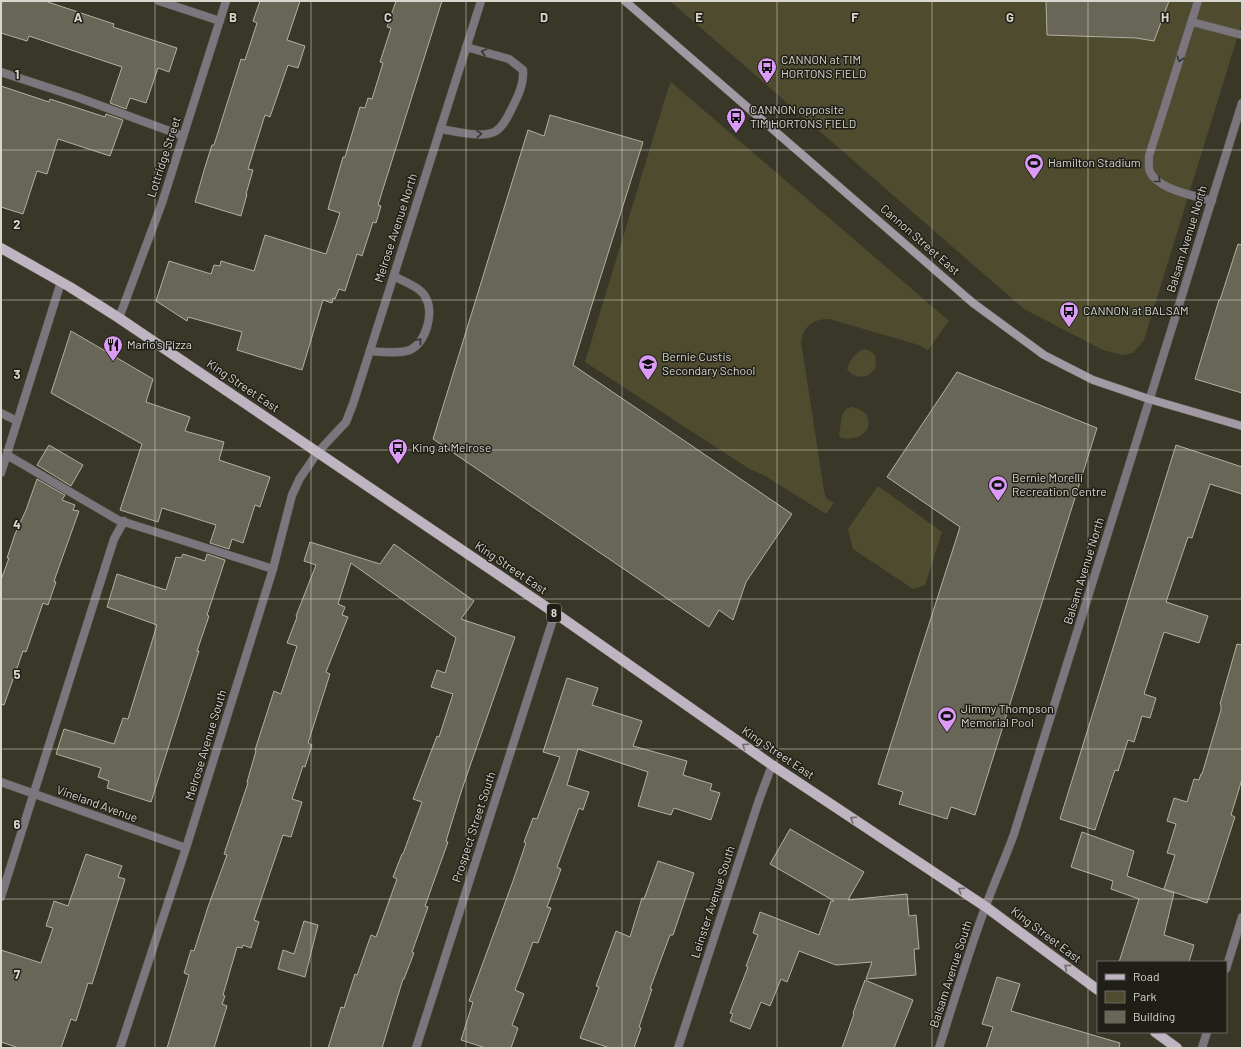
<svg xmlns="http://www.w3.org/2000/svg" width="1243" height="1049" font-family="Barlow,sans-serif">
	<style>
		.green { fill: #4f4b2e }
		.building { fill: #686656; stroke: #b2b09e }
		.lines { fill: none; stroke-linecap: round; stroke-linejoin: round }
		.service-casing { stroke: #565546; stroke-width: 9 }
		.minor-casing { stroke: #565546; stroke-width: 9 }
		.secondary-casing { stroke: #565546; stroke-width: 9 }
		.primary-casing { stroke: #565546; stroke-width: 11 }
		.service { stroke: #7b767d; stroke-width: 8 }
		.minor { stroke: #7b767d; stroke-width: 8 }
		.secondary { stroke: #a199a4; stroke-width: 8 }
		.primary { stroke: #beb4c2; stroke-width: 10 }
		.oneway { stroke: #363531 }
		.oneway2 { stroke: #6e6a6d }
		.grid { fill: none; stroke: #d8d7ce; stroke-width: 1; stroke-opacity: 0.55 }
		.labels { text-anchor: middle; stroke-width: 3; stroke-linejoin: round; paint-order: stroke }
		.shield { fill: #1f1f18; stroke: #a0a097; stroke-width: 1 }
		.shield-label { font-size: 11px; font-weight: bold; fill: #d8d7ce }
		.poi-label { font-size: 12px; fill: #d8d7ce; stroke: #1f1f18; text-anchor: start }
		.street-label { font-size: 12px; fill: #d8d7ce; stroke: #1f1f18 }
		.grid-label { font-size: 13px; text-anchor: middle; font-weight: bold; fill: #d8d7ce; stroke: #1f1f18; stroke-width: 3; stroke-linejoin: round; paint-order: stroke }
	</style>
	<rect width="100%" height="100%" fill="#393828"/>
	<path class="green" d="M670,1H1242V22L1144,340L1133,353L1122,355L1103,350L1024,309Z
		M671,82L949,321L928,350L919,345L829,319C813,319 804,326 801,341L824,491L826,498L834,503L826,514L767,477L748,468L585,362L668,89Z
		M865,349L870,351L875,355C876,361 877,367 873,371C866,380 853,378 847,369C851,360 854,352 865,349Z
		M852,407C879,412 872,443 841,438L839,436L842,415L846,409Z
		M878,486L942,532L925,585L913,589L853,549L848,529Z"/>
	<path class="building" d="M1,1H45L114,24L113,27L177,48L169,72L158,68L146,103L130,98L126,109L110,103L122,67L29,36L27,41L1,33Z
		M260,1H300L287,40L305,46L298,68L288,65L270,117L265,115L248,169L253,170L246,194H247L241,216L195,202L205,167L212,145H214L241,59L245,60L257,23L253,21Z
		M396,1H442L378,205L381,206L376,223L373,222L362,256L357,254L345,291L339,289L335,299L333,298L332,303L323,300L302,370L237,350L242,332L188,317L187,321L156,301L169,261L211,274L214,265L220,266L221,261L254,271L265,235L326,254L340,213L328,209L343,157H345L360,107L365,108L368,98L372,99L383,63L380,62L391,28L387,27Z
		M1046,1H1169L1154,41L1136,38L1047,35Z
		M1,86L49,102L50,99L105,117L106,114L123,120L110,156L58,139L47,174L37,171L23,214L1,207Z
		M550,115L643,142L573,365L792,514L746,582L733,620L719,610L709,627L433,439L528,130L544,136Z
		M1238,244L1242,245V393L1195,379L1219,300H1220Z
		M71,331L153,379L146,402L190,417L185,431L224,442L219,460L270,477L260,507L255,505L243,543L232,539L229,549L210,543L216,525L162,508L158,522L120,510L142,444L51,393Z
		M957,372L1097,428L975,815L951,807L947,819L899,804L903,792L878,784L960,527L887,477Z
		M49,445L83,465L71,486L37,465Z
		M1176,445L1242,467V494L1210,484L1192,538L1188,537L1166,602L1208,616L1199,643L1164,632L1144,694L1156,698L1150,718L1142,716L1134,742L1128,740L1118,771L1115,770L1095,830L1060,819Z
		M37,479L65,495L62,500L75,505L73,510L79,511L54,581L56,582L48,605L43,603L26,652L23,651L4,705L1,704V580L9,558H7L15,534L26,510Z
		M310,542L380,564L394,544L474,601L461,619L515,637L462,789L446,841L448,842L425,906L428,907L412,952L414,953L404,979H403L382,1048H328L341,1007L344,1008L355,974L357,975L371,935L376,937L397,879L393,877L402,854H403L422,802L413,799L437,736L439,737L453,694L431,687L437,670L445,673L456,638L351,563L338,604L345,607L342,615L348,617L326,672L330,674L308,743L312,745L305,767L303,766L292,799L302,802L291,837L283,835L254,920L259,922L251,948L243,945L242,948L237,947L223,995L225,996L222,1004L227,1006L214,1048H167L189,975L184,973L191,950L194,951L208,907L227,855L224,854L248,783L247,782L256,751L255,750L274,691L281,694L297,646L287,643L297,617L296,616L316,565L304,561Z
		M183,554L205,561L207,554L225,560L207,615L209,616L197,651H199L151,802L107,788L109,781L98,777L101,768L56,754L64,729L114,744L123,718L128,719L157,625L107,607L117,574L166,590L176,557L181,558Z
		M1237,644L1242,645V779L1231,815L1235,817L1207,903L1164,889L1175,855L1167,853L1176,824L1167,821L1174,798L1187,802L1194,779L1199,780L1201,774H1202L1221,710V705L1220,704Z
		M567,678L598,688L592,705L642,721L633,746L687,761L683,775L712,784L710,790L720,793L711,820L674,808L671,815L638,806L648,772L578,749L567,785L589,792L583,810L579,808L557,867L561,869L547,907L551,908L538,943L533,942L515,990L524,994L512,1025L518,1028L511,1048H486L461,1040L473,1002L469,1001L513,881L526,843L524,842L533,818L537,819L560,757L543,752Z
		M790,829L864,872L848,900L907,894L909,916L916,915L919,949H914L916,975L866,979L872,962L836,965L799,951L787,982L781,979L770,1006L761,1002L750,1029L730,1021L733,1014L730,1013L748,967L746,966L758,935L753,933L760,912L819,935L831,901H834L770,864Z
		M1082,832L1134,851L1127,876L1174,893L1164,935L1194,945L1189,962H1119L1139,899L1111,889L1113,881L1071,867Z
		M86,854L122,866L118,877L125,879L92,984L88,983L76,1021L71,1019L61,1048H19L1,1042V950L41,963L53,928L46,926L54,901L68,906Z
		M658,861L694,873L673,935H670L650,989H652L639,1027L641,1028L634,1048H610L580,1038L599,987L596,986L616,931L630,937L642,898L644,899Z
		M304,921L318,925L305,977L278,969L283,950L294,954Z
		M997,977L1020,984L1011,1011L1120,1043L1119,1048H986L993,1027L982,1024Z
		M865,980L913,1000L894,1048H842L854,1014L853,1013Z"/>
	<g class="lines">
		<g class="service-casing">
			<path id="service" d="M1198,1L1149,156C1149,161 1148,168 1150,172C1159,190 1193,195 1212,201
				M1192,22L1242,35
				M1,72L77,97L183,136
				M440,129C454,131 484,139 496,131C504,126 509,114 513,106C519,94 524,83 523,70L509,59L466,47
				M370,351C381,352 400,354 410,350C426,342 434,314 426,298C421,287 404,282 394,276
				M1,413L17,421
				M7,455L118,520L273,569
				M1,897L114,539L124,521"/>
		</g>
		<g class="minor-casing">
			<path id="minor" d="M159,1L220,21
				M119,318L162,203L226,1
				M1,473L61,282
				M1,782L186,848
				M1226,969L1242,917
				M120,1048L186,848L273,569L292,495L300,478L318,452L346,422L353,404L481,1
				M416,1048L555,613
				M678,1048L759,800L772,765
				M939,1048C954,1001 968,954 985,908C994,883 1005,859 1014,834L1242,103
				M1202,1048L1207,1032"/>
		</g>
		<g class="secondary-casing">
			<path id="secondary" d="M625,1L973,303L1044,355L1093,380L1149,399L1242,426"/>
		</g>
		<g class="primary-casing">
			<path id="primary" d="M1,248L70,287L119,318L555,613L772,765L986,907L1098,990
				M1155,1032L1177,1048"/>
		</g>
		<use href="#service" class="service"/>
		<use href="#minor" class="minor"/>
		<use href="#secondary" class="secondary"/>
		<use href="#primary" class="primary"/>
	</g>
	<defs><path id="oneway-chevron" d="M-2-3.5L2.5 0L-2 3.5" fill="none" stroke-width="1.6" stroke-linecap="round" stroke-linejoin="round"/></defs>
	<g class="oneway">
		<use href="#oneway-chevron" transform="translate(484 52) rotate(-165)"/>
		<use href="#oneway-chevron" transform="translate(1180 59) rotate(108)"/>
		<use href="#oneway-chevron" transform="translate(479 134) rotate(-5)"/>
		<use href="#oneway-chevron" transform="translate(1158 180) rotate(39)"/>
		<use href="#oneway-chevron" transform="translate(419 341) rotate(-49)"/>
	</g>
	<g class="oneway2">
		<use href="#oneway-chevron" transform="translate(745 746) rotate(-145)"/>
		<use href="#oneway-chevron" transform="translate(853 819) rotate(-146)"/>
		<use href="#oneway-chevron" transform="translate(961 890) rotate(-146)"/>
		<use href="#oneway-chevron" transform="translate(1067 967) rotate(-143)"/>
	</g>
	<path class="grid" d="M155,1V1048M311,1V1048M466,1V1048M622,1V1048M777,1V1048M932,1V1048M1088,1V1048M1,150H1242M1,300H1242M1,450H1242M1,599H1242M1,749H1242M1,899H1242"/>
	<defs>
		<g id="bus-pin" transform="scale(1)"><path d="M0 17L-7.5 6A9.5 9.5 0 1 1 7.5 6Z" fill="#da9af6" stroke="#1f1f18"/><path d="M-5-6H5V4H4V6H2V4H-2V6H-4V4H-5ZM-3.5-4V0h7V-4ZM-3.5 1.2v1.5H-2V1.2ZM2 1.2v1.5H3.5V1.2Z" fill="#111"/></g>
		<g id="stadium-pin" transform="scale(1)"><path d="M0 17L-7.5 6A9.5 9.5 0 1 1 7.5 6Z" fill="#da9af6" stroke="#1f1f18"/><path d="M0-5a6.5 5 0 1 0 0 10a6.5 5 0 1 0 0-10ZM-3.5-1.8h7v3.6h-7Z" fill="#111"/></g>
		<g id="restaurant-pin" transform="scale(1)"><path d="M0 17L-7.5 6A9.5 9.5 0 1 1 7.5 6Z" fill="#da9af6" stroke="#1f1f18"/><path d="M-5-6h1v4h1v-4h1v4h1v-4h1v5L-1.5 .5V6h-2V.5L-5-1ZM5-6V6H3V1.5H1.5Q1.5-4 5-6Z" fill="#111"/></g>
		<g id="school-pin" transform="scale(1)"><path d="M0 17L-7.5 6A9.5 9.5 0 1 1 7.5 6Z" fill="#da9af6" stroke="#1f1f18"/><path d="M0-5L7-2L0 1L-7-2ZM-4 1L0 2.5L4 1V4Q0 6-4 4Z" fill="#111"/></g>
	</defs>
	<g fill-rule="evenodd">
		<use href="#bus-pin" x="767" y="67"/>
		<use href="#bus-pin" x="736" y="117"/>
		<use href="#stadium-pin" x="1034" y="163"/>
		<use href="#bus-pin" x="1069" y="311"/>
		<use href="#restaurant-pin" x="113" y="345"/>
		<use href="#school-pin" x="648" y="364"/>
		<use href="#bus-pin" x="398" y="448"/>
		<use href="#stadium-pin" x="998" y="485"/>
		<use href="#stadium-pin" x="947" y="716"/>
	</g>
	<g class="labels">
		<rect class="shield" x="547" y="604" width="14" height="18" rx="3"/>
		<g class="shield-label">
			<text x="554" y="617">8</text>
		</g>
		<g class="poi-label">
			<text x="781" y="64">CANNON at TIM<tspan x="781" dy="14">HORTONS FIELD</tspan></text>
			<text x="750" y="114">CANNON opposite<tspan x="750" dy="14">TIM HORTONS FIELD</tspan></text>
			<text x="1048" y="167">Hamilton Stadium</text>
			<text x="1083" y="315">CANNON at BALSAM</text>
			<text x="127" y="349">Mario's Pizza</text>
			<text x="662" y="361">Bernie Custis<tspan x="662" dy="14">Secondary School</tspan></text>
			<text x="412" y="452">King at Melrose</text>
			<text x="1012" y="482">Bernie Morelli<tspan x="1012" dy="14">Recreation Centre</tspan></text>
			<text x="961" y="713">Jimmy Thompson<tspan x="961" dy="14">Memorial Pool</tspan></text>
		</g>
		<g class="street-label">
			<text transform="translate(164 157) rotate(-72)" y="4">Lottridge Street</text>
			<text transform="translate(396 228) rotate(-72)" y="4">Melrose Avenue North</text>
			<text transform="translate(1187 239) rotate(-73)" y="4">Balsam Avenue North</text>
			<text transform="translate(920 240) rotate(41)" y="4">Cannon Street East</text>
			<text transform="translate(243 386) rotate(34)" y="4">King Street East</text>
			<text transform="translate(511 568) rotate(34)" y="4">King Street East</text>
			<text transform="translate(1084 571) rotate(-73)" y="4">Balsam Avenue North</text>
			<text transform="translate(206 745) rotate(-73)" y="4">Melrose Avenue South</text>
			<text transform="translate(778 753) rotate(34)" y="4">King Street East</text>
			<text transform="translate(97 804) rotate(20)" y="4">Vineland Avenue</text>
			<text transform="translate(474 827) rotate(-72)" y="4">Prospect Street South</text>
			<text transform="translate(713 902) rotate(-72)" y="4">Leinster Avenue South</text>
			<text transform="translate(1046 935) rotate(37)" y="4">King Street East</text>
			<text transform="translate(951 974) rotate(-72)" y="4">Balsam Avenue South</text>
		</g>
	</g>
	<g class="grid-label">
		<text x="78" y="22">A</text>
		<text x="233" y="22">B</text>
		<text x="388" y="22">C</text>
		<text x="544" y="22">D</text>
		<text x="699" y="22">E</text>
		<text x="855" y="22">F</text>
		<text x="1010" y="22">G</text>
		<text x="1165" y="22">H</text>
		<text x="17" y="79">1</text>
		<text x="17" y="229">2</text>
		<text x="17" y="379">3</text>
		<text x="17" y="529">4</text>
		<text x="17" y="679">5</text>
		<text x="17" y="829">6</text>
		<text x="17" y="979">7</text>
	</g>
	<rect width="1243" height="1049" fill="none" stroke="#d8d7ce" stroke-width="4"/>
	<rect x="1097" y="961" width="130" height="72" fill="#1f1f18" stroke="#696961"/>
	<rect x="1105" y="974" width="20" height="6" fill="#beb4c2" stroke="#696961"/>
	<text x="1133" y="981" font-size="12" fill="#d8d7ce">Road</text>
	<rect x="1105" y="991" width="20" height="12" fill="#4f4b2e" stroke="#696961"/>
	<text x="1133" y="1001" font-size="12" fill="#d8d7ce">Park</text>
	<rect x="1105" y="1011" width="20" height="12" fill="#686656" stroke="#696961"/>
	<text x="1133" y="1021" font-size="12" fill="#d8d7ce">Building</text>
</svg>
